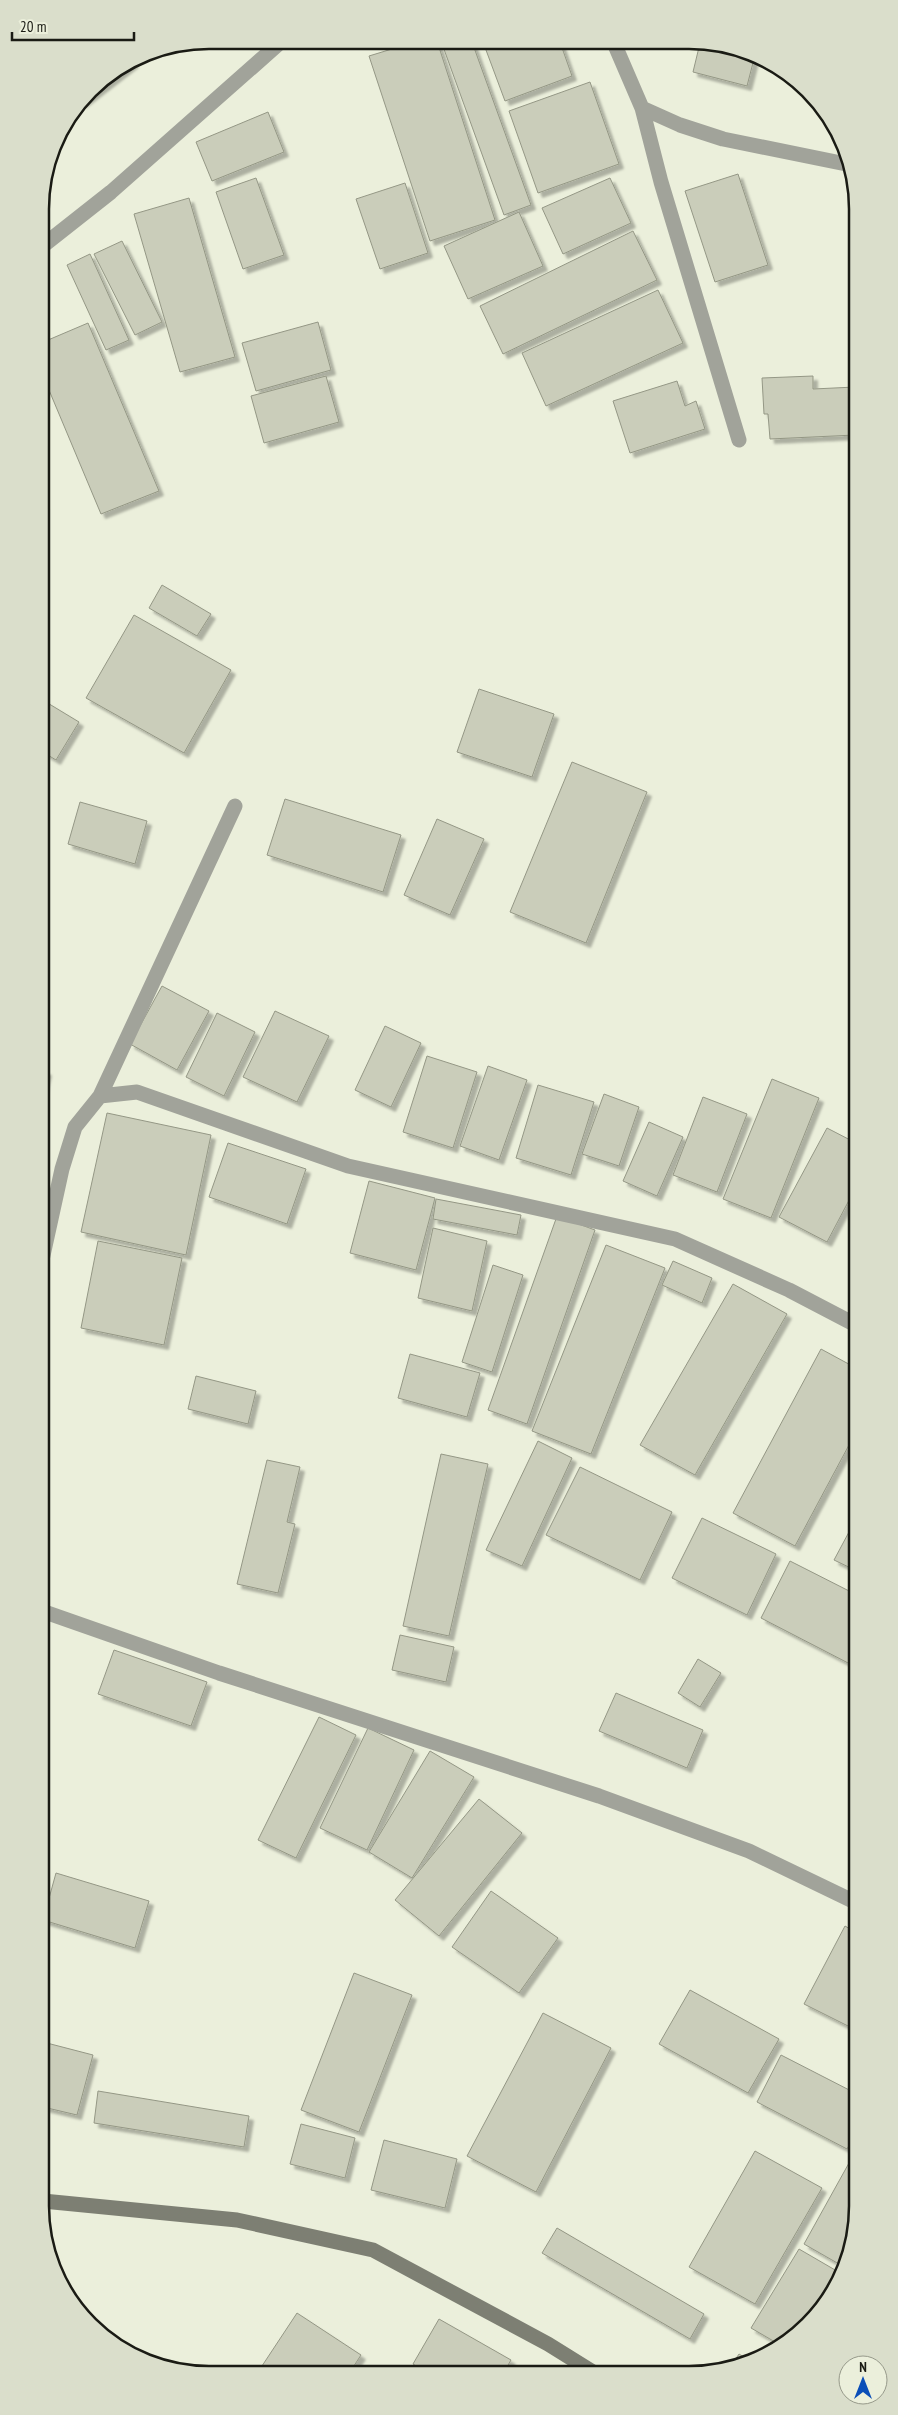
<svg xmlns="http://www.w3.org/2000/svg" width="898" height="2415" font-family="'PT Sans Narrow',sans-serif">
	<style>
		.building { fill: #cacdba; stroke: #949785; filter: url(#shadow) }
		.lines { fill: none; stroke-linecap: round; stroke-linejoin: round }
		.street { stroke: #a1a39a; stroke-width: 15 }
		.secondary { stroke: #7d7f73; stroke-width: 15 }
		.rim { fill: none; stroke: #1a1b14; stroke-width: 2.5 }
	</style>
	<defs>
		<filter id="shadow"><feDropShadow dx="4.5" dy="4.5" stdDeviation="1" flood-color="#0004"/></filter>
	</defs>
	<rect width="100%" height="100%" fill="#ebefdb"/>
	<path class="building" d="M418,41H437L495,220L430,241L369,56Z
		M441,41L472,42L531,205L504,215Z
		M483,42H560L572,76L505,101Z
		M700,43H722L755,55L747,86L693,72Z
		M132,60L134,63L81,104L97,82Z
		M590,82L619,164L538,193L509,111Z
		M268,112L284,152L212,181L196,142Z
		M738,174L768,265L715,282L685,191Z
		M256,178L284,255L243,269L216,192Z
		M610,178L631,223L563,254L542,208Z
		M849,181H855V281Z
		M405,183L428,253L380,269L356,199Z
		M189,198L235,357L180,372L134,214Z
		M519,212L543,266L468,299L444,246Z
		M633,231L657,280L503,354L480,306Z
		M122,241L162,322L135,335L94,254Z
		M90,254L129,340L106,350L67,265Z
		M658,290L683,343L546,406L522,353Z
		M318,322L331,370L256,391L242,343Z
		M88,323L159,491L101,514L41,371V343Z
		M326,376L339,422L264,443L251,396Z
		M813,376V389L855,387V435L770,439L768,414H764L762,378Z
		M677,381L685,406L696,401L705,429L630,453L613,401Z
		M162,585L211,614L197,636L149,608Z
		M134,615L231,670L184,753L86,698Z
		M479,689L554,714L532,777L457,752Z
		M41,699L79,722L56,760L41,751Z
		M572,762L647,792L586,943L510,912Z
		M285,799L401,835L383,892L267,855Z
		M80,802L147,821L135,864L68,844Z
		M437,819L484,839L450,915L404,895Z
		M162,986L209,1011L177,1070L130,1044Z
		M275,1011L329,1036L297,1102L243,1077Z
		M217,1013L255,1032L224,1096L186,1077Z
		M385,1026L421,1043L391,1107L355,1090Z
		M427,1056L477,1072L453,1148L403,1132Z
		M488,1066L527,1080L499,1160L460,1146Z
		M42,1070L47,1071L42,1093Z
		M772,1079L819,1098L771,1218L723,1199Z
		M538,1085L594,1102L571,1175L516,1158Z
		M604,1094L639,1107L619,1166L582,1154Z
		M703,1097L747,1114L717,1192L673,1175Z
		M107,1113L211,1135L186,1255L81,1232Z
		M649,1122L683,1137L657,1196L623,1181Z
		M827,1128L856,1143V1187L827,1242L779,1217Z
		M228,1143L306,1169L287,1224L209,1197Z
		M369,1181L435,1198L416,1270L350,1253Z
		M436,1199L521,1215L517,1235L433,1219Z
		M557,1216L595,1230L527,1424L488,1410Z
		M433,1228L487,1241L472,1311L418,1298Z
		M98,1241L182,1258L164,1345L81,1328Z
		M606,1245L665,1268L591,1454L532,1431Z
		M673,1261L712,1278L702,1303L662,1285Z
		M493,1265L523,1275L492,1372L462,1362Z
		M733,1284L787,1314L695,1475L640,1445Z
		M821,1349L856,1368L857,1430L795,1546L733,1513Z
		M410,1354L480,1373L467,1417L398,1398Z
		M196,1376L256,1391L248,1424L188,1409Z
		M538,1441L572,1458L522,1566L486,1550Z
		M441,1454L488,1464L449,1636L403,1626Z
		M267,1460L300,1467L287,1522L295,1524L278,1593L237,1584Z
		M580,1467L672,1512L640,1580L546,1535Z
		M857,1517V1571L834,1560Z
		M702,1518L776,1554L747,1615L672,1578Z
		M790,1561L857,1595V1651L850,1664L761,1618Z
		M400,1635L454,1647L446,1682L392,1670Z
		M114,1650L207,1682L191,1726L98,1694Z
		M698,1659L721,1673L700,1707L678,1693Z
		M616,1693L703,1730L687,1768L599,1731Z
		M319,1717L356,1735L296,1858L258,1840Z
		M368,1728L414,1750L367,1850L320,1828Z
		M430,1751L474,1777L412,1878L369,1852Z
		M479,1799L522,1833L439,1936L395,1900Z
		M56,1873L149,1901L135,1948L43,1920Z
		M491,1891L558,1938L519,1993L452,1947Z
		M845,1926L857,1933V2023L854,2029L804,2004Z
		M354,1973L412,1995L359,2132L301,2110Z
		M690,1990L779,2039L748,2093L659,2044Z
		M543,2013L611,2048L536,2192L467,2156Z
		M43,2042L93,2055L77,2115L43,2107Z
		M781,2055L857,2094L858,2129L847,2149L757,2102Z
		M98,2091L249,2116L244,2147L94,2123Z
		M301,2124L355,2138L345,2178L290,2164Z
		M384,2140L457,2159L445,2208L371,2190Z
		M755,2151L822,2188L755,2304L689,2267Z
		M849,2163L858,2168V2217L846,2268L804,2244Z
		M557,2228L704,2314L690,2339L542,2253Z
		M799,2249L842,2274L816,2318L782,2346L751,2328Z
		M297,2313L361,2355L350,2372H258Z
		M439,2319L511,2360L504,2372H426L413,2364Z
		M739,2354L750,2361L729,2369Z"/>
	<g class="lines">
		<path class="street" d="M614,43L642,108L680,125L723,139L851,165
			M642,108L661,182L739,440
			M40,248L111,192L283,40
			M100,1096L235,806
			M42,1260L62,1169L75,1127L100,1096L137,1092L348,1166L675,1239L789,1290L856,1325
			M42,1611L219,1673L599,1796L749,1851L857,1903"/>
		<path class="secondary" d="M43,2201L237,2220L373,2250L548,2344L593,2372"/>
	</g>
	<path d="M0 0H898V2415H0ZM209 49H689A160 160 0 0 1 849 209V2206A160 160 0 0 1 689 2366H209A160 160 0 0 1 49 2206V209A160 160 0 0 1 209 49Z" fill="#dadecb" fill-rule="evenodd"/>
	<path class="rim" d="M209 49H689A160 160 0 0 1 849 209V2206A160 160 0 0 1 689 2366H209A160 160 0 0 1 49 2206V209A160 160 0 0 1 209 49Z"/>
	<g transform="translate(863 2380)"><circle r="24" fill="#ebefdb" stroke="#979a8b"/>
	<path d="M0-4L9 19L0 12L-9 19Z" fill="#0a4eb8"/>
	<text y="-8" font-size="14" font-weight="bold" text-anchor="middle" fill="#1a1b14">N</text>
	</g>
	<path d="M12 32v8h122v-8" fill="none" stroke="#1a1b14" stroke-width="2.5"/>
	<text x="20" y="32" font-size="15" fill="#1a1b14" stroke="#ebefdb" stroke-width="4" paint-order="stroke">20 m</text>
</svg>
